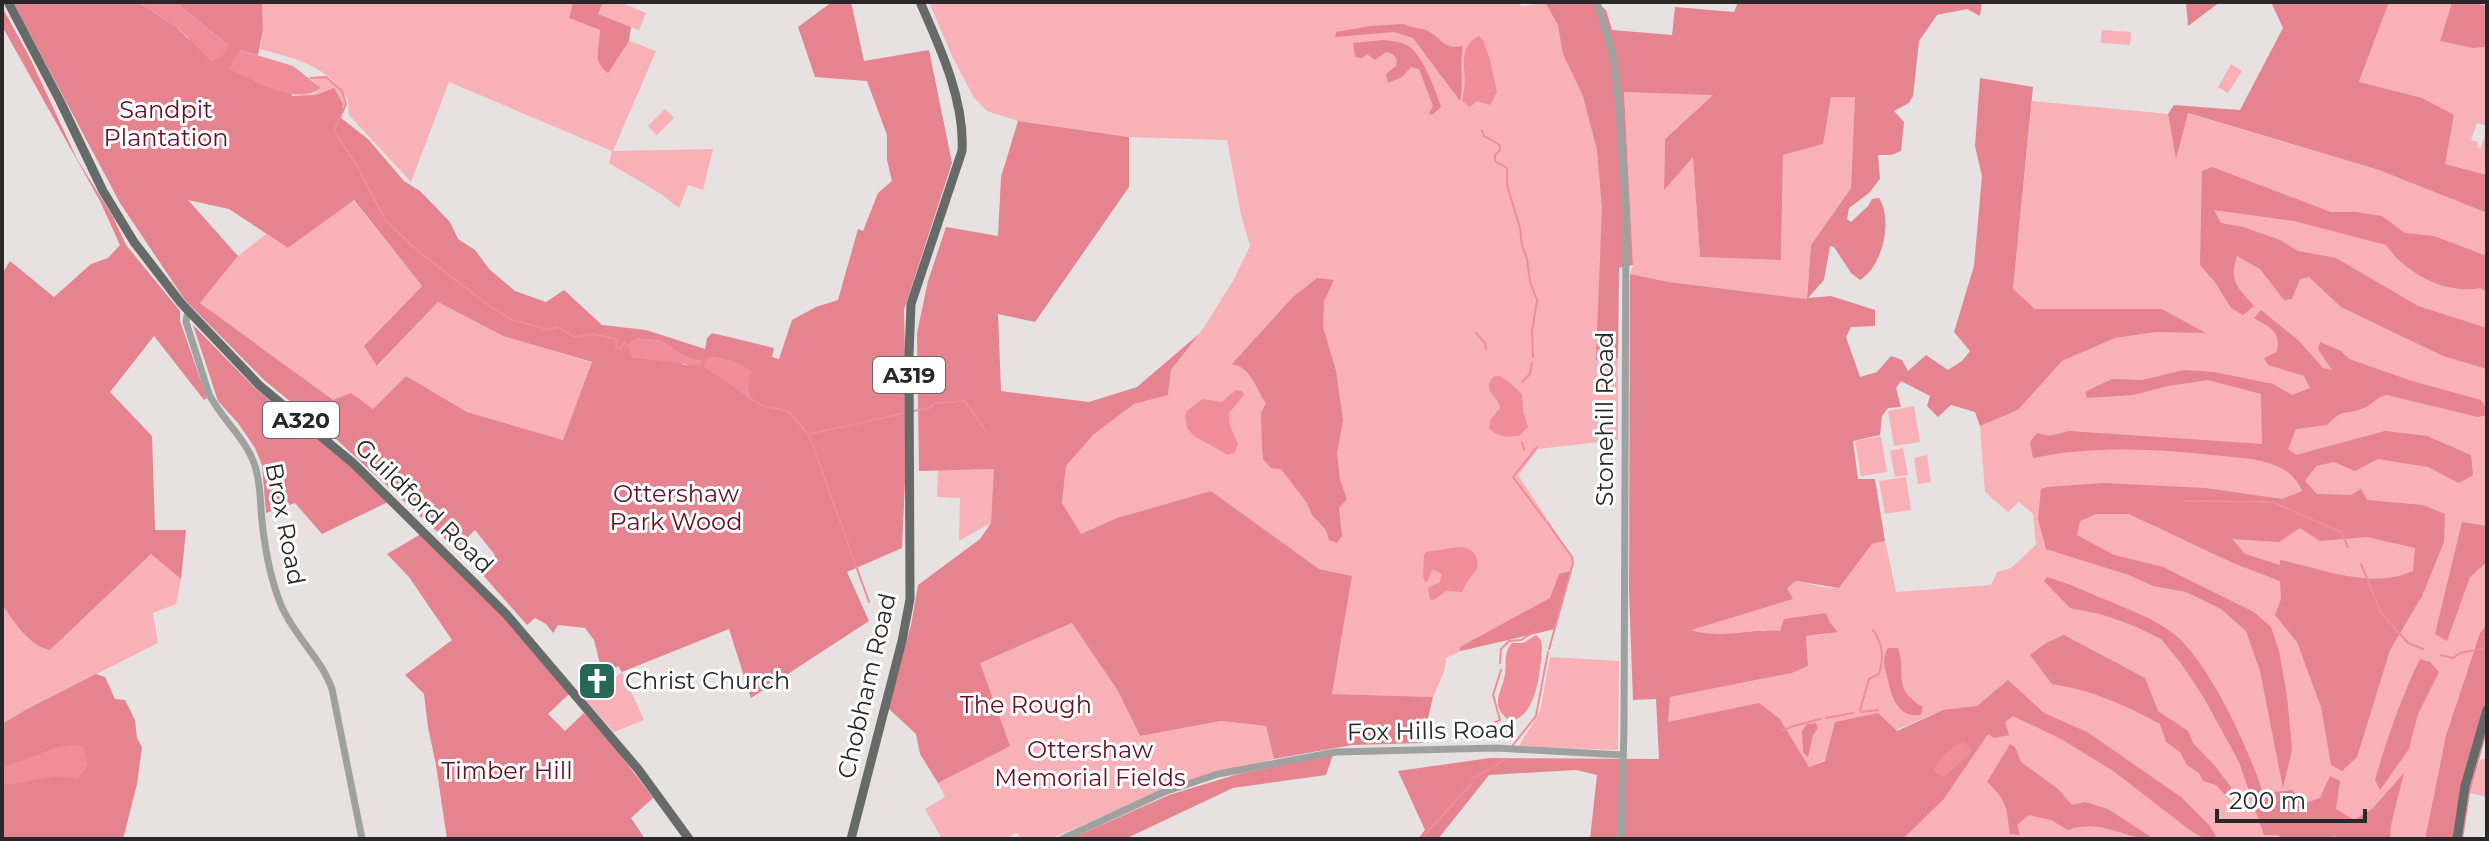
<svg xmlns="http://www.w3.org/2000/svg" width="2489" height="841" font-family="Montserrat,sans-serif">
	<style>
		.green { fill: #f8b1b7 }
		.forest { fill: #e5838e; fill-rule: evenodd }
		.water { fill: #ef8d98 }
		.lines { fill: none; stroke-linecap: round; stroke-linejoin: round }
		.stream { stroke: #ef8d98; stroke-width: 2 }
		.minor { stroke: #9ea1a0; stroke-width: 7 }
		.major { stroke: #666b69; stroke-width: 9 }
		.labels { text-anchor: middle; stroke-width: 6; stroke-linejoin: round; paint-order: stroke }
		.shield { fill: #fff; stroke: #696868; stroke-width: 2 }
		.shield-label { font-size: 22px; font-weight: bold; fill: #292727 }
		.park-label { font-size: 24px; fill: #681126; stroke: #fff }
		.street-label { font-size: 24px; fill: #292727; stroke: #fff }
		.poi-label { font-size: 24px; fill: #292727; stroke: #fff; text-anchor: start }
	</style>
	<rect width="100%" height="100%" fill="#e8e1e1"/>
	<path class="green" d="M262,2H573L569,18L656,51L613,151L713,149L703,190L688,185L679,208L661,194L609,163L612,151L449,82L411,182L349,115L348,100L344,94L346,104L334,131L293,96L313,94L321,89L311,78L326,77L340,88C319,63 289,57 260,49L263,30Z
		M603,2H620L646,13L639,30L598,14Z
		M929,2H1520L1521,6L1554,2H1589L1613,350L1618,358V440L1538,449L1518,475L1572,557L1573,563L1555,629L1461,651L1446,658L1444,672L1433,697L1332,694L1352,576L1319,569L1211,491L1117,518L1081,535L1062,503L1066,466L1093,435L1134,404L1168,394L1171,370L1204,327L1233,281L1250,246L1241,215L1227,140L1129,137L1018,121L987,111L974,98L952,56Z
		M2389,2H2452L2440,41L2472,48L2487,47V126L2477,123L2471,140L2478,142L2477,146L2480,149L2487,131V175L2445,164L2359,83Z
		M2102,30L2131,32L2130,45L2101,43Z
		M2231,64L2242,71L2228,93L2218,87Z
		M1624,92L1714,94L1665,139L1664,188L1693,155L1700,257L1781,260L1783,155L1822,144L1831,97H1855L1851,188L1811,245L1807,299L1669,282L1630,274L1633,265Z
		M2032,101L2168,114L2176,157L2187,113L2379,170L2487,213V624L2480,633L2446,735L2425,839H1903L1943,800V710L1809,767L1780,719L1667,723L1669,697L1792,673L1808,666L1806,636L1826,634L1830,623L1825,614L1808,617L1780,632L1764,630L1715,636L1690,630L1792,599L1786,588L1796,581L1823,587L1839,588L1872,544L1885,541L1896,592L1991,585L1997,572L2011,568L2036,545L2033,514L2019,502L2008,512L1985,492L1980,426L2018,410L2062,361L2115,338L2157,332H2204L2162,309H2035L2013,289Z
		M665,109L674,118L657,135L648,126Z
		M353,200L422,286L364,346L378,366L438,302L503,336L593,363L563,440L467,412L406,376L373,409L333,400L200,303L238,256L266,234L288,248Z
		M1914,406L1920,442L1894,446L1888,411Z
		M1881,436L1887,472L1861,476L1855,441Z
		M1903,448L1908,475L1895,477L1890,451Z
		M1927,455L1931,482L1918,484L1914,458Z
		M995,469L991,523L959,541L960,498L937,497L938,470Z
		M1906,477L1911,510L1885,514L1879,481Z
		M151,554L181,579L176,604L153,613L158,643L27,709L2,724V605L17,625L50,650Z
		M1073,623L1118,691L1140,736L1221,721L1266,726L1274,759L1175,784L1051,839H1021L1017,833L1004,839H942L925,809L945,797L938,783L1009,745L979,663Z
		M1550,657L1619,661L1618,750L1519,746L1540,711Z
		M622,672L644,720L614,732L580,694L582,693L590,699Z
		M2487,758V797L2470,793L2480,760Z"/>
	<path class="forest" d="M13,2H138L178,28L186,37L217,59L225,52L228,45L175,2H262L263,30L258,55L240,50L293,96L316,95L334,88L343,104L341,118L368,139L404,181L420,191L450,222L458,239L475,250L490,270L515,291L546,302L564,290L602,325L646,330L705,349L707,338L712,333L774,348L772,357L779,359L792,320L816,307L838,300L858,229L863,231L878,193L892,181L887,160V135L867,81L815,77L798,27L832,2H851L864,61L929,50L952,163L904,310L907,438L902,548L847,572L869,621L751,698L729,629L622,672L618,666L609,672L600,664L594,640L585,628L558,625L553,633L546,624L535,618L527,625L482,574L495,555L475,530L456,549L336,439L264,380L185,300L120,203ZM188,200L229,209L288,248L354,200L422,286L364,346L377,366L438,302L503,336L592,362L563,440L467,412L406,376L373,409L351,393L333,400L200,303L238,256ZM637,338C645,340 658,339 664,343C677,352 685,359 701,361L684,365L679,362L631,357ZM713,357L731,361L751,371L747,384L749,397L704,366Z
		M573,2H603L598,14L631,27L629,41L608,73C591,61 600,48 600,30L569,18Z
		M1545,2H1596L1606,10L1612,30L1672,35L1675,7L1734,12L1738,2H1982L1980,16L1967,9L1937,15L1919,41L1913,96L1909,103L1894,111L1904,122L1901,151L1891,155H1878L1880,179L1869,193L1849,208L1847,219L1851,222L1868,206L1872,199L1879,198C1893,220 1883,266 1860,280L1851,273L1834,247L1830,246L1824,280L1808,298L1831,296L1875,310V326L1851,327L1846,337L1860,377L1877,372L1891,356L1902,360L1908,371L1926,355L1948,370L1962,361L1970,351L1954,332L1974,266L1982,176L1975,146L1980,78L2033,87L2013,289L2035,309H2162L2206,333L2157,332L2115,338L2062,361L2018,410L1980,426L1975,412L1951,405L1938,417L1927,406L1930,396L1901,381L1896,388L1901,407L1888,408L1882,416L1880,435L1853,441L1858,479H1875L1885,541L1872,544L1839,588L1796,581L1787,588L1793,599L1691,630C1723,640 1747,628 1780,631L1784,619L1826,613L1830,623L1838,632L1806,636L1808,666L1792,673L1670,697L1668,722L1759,703L1780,719L1809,767L1825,761L1835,722L1878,713L1897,731L1943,710L1977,706L2008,680L2044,713L2087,732L2181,797L2210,826L2217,839H2205L2191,831L2112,770L2061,739L2013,716L2005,722L2009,735L1994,738L1988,734L1943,800L1903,839H1590L1597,775L1576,770L1489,775L1438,839H1418L1425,830L1398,771L1490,758L1659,759L1656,699L1633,700L1629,591L1630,274L1669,282L1807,299L1811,245L1851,188L1855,97H1831L1823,144L1783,155L1781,260L1700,257L1693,157L1664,190L1665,139L1713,95L1624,92L1633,265L1619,268L1618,358L1596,360L1602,208L1597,150L1583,96L1563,54L1558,25Z
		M2186,2H2220L2188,26Z
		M2271,2H2389L2359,82L2422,98L2454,115L2445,164L2487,175V213L2379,170L2188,113L2176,159L2168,114L2174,105L2240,110L2283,28Z
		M2452,2H2474L2487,6V47L2472,48L2440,41Z
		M2,7L30,58L77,159L113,217L126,245L180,311V321L207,398L204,400L154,336L110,392L152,436L155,530H186L181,579L151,554L50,650C29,646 14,621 2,605V274L10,261L54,297L91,264L108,258L120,245L100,201L2,26Z
		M1403,24C1414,29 1420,27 1428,31C1443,39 1443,50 1463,46C1459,65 1464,82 1460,101L1413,38L1394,32L1335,37L1336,32L1371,26Z
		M1384,40C1393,41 1402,42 1410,47C1423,57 1436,91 1441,107L1432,115L1429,113L1433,106L1419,69L1411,67L1402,77L1388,83L1386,74L1396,66L1397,60L1393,54L1386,52L1375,60L1367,54L1362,58L1355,57L1353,43Z
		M1018,121L1129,137V187L1035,322L998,314L1001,391L1089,402L1137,387L1199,334L1171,370L1168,395L1134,404L1093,435L1066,466L1062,503L1081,534L1117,518L1211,491L1319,569L1352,576L1332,694L1433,697L1422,743L1352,745L1274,759L1266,726L1221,721L1140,736L1118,691L1072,623L980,663L1010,746L938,783L920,754L916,734L888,708L911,625L918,585L980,539L991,523L994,469L919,471L917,333L928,281L946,227L998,236L1001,177Z
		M2212,167L2331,212H2356L2382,216L2405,233L2434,236L2487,256V292L2480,288C2446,295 2405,273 2386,245L2294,221L2214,210L2221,223L2243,227L2280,240L2298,251L2336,258L2418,306L2487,328V369L2443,356L2341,307L2309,277L2300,279L2292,299L2284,300L2260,269L2237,256C2228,281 2238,288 2254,306L2243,315L2231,308L2215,282L2200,265L2202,171Z
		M1317,278L1334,280L1324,301L1323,327L1336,371L1343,420L1337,453L1340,480L1347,499L1339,508L1342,536L1337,543L1329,540L1326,530L1312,515L1307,503L1281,469L1271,468L1263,459L1262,445L1261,413L1266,403C1255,388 1252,368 1232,364L1293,297Z
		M2261,310L2298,340L2323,368L2332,370L2318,349L2320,342L2341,351L2349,359L2412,381L2481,400L2487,410V415L2478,417L2387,395C2376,397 2373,404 2364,408C2345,416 2344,407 2327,425L2296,429L2288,449L2296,455L2385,431L2427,436L2471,455L2473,475L2459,483L2428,467L2378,459L2355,471L2334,462L2316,466L2305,481L2317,494L2351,495L2361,489L2367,500L2423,505L2445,514L2444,542L2422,596L2390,650L2357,757L2342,771L2331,765L2321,707L2297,642L2275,615L2281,599L2280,581L2233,563L2129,514H2096L2080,521L2077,535L2114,555L2163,567L2254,612L2271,627L2279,651L2287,696L2292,750L2283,788L2260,671L2246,631L2221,609L2186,592L2153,586L2129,575L2046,549L2038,519L2041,489L2047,487L2104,483L2205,488L2282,499L2302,491C2298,482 2292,474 2283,469C2265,459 2242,458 2223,456C2160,449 2095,445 2033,458L2030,442L2037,433L2049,436L2069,431L2262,444L2261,394L2208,380L2168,386L2133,395L2087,398L2085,392L2112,379L2142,380L2184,370L2214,372L2273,384L2292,395L2310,388L2304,376L2268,365L2264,358L2277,352C2281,331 2271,328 2254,318ZM2300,528L2320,541L2367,537L2415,548L2413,571C2370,590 2324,569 2280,560V565L2245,554L2232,539L2279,542Z
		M193,325L257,390L356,470L388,502L322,534L295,503L266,513L262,465L255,448L238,423L218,401Z
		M2462,522L2487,526V562L2470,577L2447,641L2435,634Z
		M421,534L511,623L569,694L548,714L565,731L584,713L620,754L653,798L631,818L645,839H447L436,765L428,727L424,694L405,675L452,640L409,577L387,554Z
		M1570,571L1555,629L1460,651V647L1550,598L1559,574Z
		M2047,577C2069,583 2088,593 2109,601C2132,611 2155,619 2174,634C2210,663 2249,750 2263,793L2292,790L2303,804L2320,798L2330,776L2340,781L2336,809L2354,820L2372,809L2404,773L2391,825L2390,839H2337L2335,836L2327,839H2283L2278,835H2264L2239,762L2204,698L2183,666L2161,639L2132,625L2100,614L2070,608L2044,581Z
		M2487,624V731L2470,793L2463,839H2425L2446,735L2480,633Z
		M2064,635L2145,678L2158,711L2188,731L2193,743L2215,766L2231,787L2230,800L2216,785L2203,781L2199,773L2187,765L2180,752L2166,742L2160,724C2125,705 2092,690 2052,684L2030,655L2046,643Z
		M1888,648H1898C1907,674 1891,689 1923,707L1921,715C1898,718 1892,698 1888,680C1885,668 1881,660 1888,648Z
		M2420,659L2430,662L2439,672L2418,714L2409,749L2380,790L2375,780C2387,739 2401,698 2420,659Z
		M96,674L105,677L115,699L125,700L135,720L137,738L142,747L137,784L123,839H2V724L27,709Z
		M1816,723L1818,728L1813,735L1808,757L1803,752L1802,731L1807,724Z
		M2010,744L2015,747L2021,762L2058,789L2072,805L2085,802L2108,809L2154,839C2122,839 2103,818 2068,830L2051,820L2029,815L2017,825L2020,835L2010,834C2006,807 2008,802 1987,782Z
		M1333,755L1326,775L1233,788L1125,839H1070L1169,795L1238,774Z"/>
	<path class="water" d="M138,2H175C193,17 211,31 229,46C225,53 219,59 211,61L178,28Z
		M1479,36L1483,40L1490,60L1497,92L1490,105L1477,101L1470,107L1462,101C1463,94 1465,88 1465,81C1464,63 1460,45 1479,36Z
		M240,50L293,66L321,88C296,107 254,80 228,69Z
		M637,338C645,340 658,339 664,343C677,352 685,359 701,361V366L631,357L628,346L632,340Z
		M713,357L731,361L752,371L747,384L749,398L704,366L706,358Z
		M1498,376L1505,379L1522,394L1523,411L1528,427L1520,435C1509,438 1496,437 1489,428L1491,419L1500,408C1499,397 1487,395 1489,383L1493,377Z
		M1236,390L1242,391L1244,395L1229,413L1230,426L1238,444L1235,452L1228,455L1194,436L1187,428L1185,416L1187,411L1202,399L1222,402Z
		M1459,547C1472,548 1480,555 1477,569L1467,582L1462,592L1446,591L1434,600L1430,599L1428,588L1440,582L1442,574L1432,569L1428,581L1425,582L1423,576L1424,555L1426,552Z
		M1536,635L1541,640L1542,649C1540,672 1537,717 1510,721C1488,705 1502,693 1505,674C1507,662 1503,653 1512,643H1523Z
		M1964,742L1971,748V753L1944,777L1935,773L1934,769C1938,759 1953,745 1964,742Z
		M75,745L84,747L88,766L77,779C53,771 27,784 2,785V768L57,747Z"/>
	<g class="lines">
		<path class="stream" d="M311,78L326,77L342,91L346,104L334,131L357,166L386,221L418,251L488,305L512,320L550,330L557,327L575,337L593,334L616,339V348L621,349L624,342L628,346
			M1482,131L1484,136L1500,145V150L1495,155V161L1507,168V185L1520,228L1522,245L1527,259L1530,282L1537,300L1532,332L1533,357
			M1476,333L1485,343L1486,349
			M1522,382L1530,374L1532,363
			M749,398L763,406L788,411L809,435L869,602
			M914,411L930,408L934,403L965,401L987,433
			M810,434L905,413
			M1522,442L1524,450
			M1537,447L1513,477L1545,520
			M2185,501L2272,502L2341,532L2348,547
			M1547,522L1572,557L1573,563L1549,649
			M2361,564L2381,613L2408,643L2423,649
			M2441,655L2453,658L2460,653L2487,648
			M1500,663L1501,649L1509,641L1521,640L1534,632
			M1860,710L1869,679L1879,674C1884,657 1883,644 1873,630
			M1861,712L1878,710
			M1826,718L1853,713
			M1495,722L1500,720L1493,695L1501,670
			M1790,727L1820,719
			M1782,730L1789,728
			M1513,745L1536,716L1548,652
			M1495,766L1505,759
			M1473,778L1491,768
			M120,839L121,837
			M1421,839L1472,783"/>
		<path class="minor" d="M1597,2L1613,55L1619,105L1626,213L1624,728L1621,839
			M188,311L186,322L209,394C222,420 246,438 255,466C261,484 260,503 262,521C265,550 270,578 281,605C294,636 321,658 332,689L362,839
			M1062,839L1164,792L1218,774L1336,752L1496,748L1623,755"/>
		<path class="major" d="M8,2L60,101L103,191L134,242L181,303L260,386L353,463L506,614L638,769L689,839
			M851,839L902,641L910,599L909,355L911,304L962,151C965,101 940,47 920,2
			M2457,839L2465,786L2487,710"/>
	</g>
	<defs>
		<g id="church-square" transform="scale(2)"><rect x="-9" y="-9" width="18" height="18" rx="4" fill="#266959" stroke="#fff"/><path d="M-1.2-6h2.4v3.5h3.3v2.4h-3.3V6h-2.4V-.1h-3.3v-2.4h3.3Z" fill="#fff"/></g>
	</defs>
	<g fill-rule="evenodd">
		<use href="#church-square" x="597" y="681"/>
	</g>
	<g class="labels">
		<g class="shield">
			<rect x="873" y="357" width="72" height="36" rx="6"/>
			<rect x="263" y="402" width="76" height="36" rx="6"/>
		</g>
		<g class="shield-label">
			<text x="909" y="383">A319</text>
			<text x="301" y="428">A320</text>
		</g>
		<g class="park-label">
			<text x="166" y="118">Sandpit<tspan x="166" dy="28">Plantation</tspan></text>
			<text x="676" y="502">Ottershaw<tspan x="676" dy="28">Park Wood</tspan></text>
			<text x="1026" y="713">The Rough</text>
			<text x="1090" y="758">Ottershaw<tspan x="1090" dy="28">Memorial Fields</tspan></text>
			<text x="507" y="779">Timber Hill</text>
		</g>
		<g class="street-label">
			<text transform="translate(1605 419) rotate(-90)" y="8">Stonehill Road</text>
			<text transform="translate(424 506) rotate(44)" y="8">Guildford Road</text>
			<text transform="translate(285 524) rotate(79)" y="8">Brox Road</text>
			<text transform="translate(867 686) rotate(-77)" y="8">Chobham Road</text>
			<text transform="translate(1431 731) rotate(-1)" y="8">Fox Hills Road</text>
		</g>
		<g class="poi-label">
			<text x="625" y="689">Christ Church</text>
		</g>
	</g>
	<rect width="2489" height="841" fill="none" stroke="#292727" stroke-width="8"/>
	<path d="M2217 809v12h148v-12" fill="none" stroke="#292727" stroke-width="4"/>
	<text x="2229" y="809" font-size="24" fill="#292727" stroke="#ffffff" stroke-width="6" paint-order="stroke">200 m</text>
</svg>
